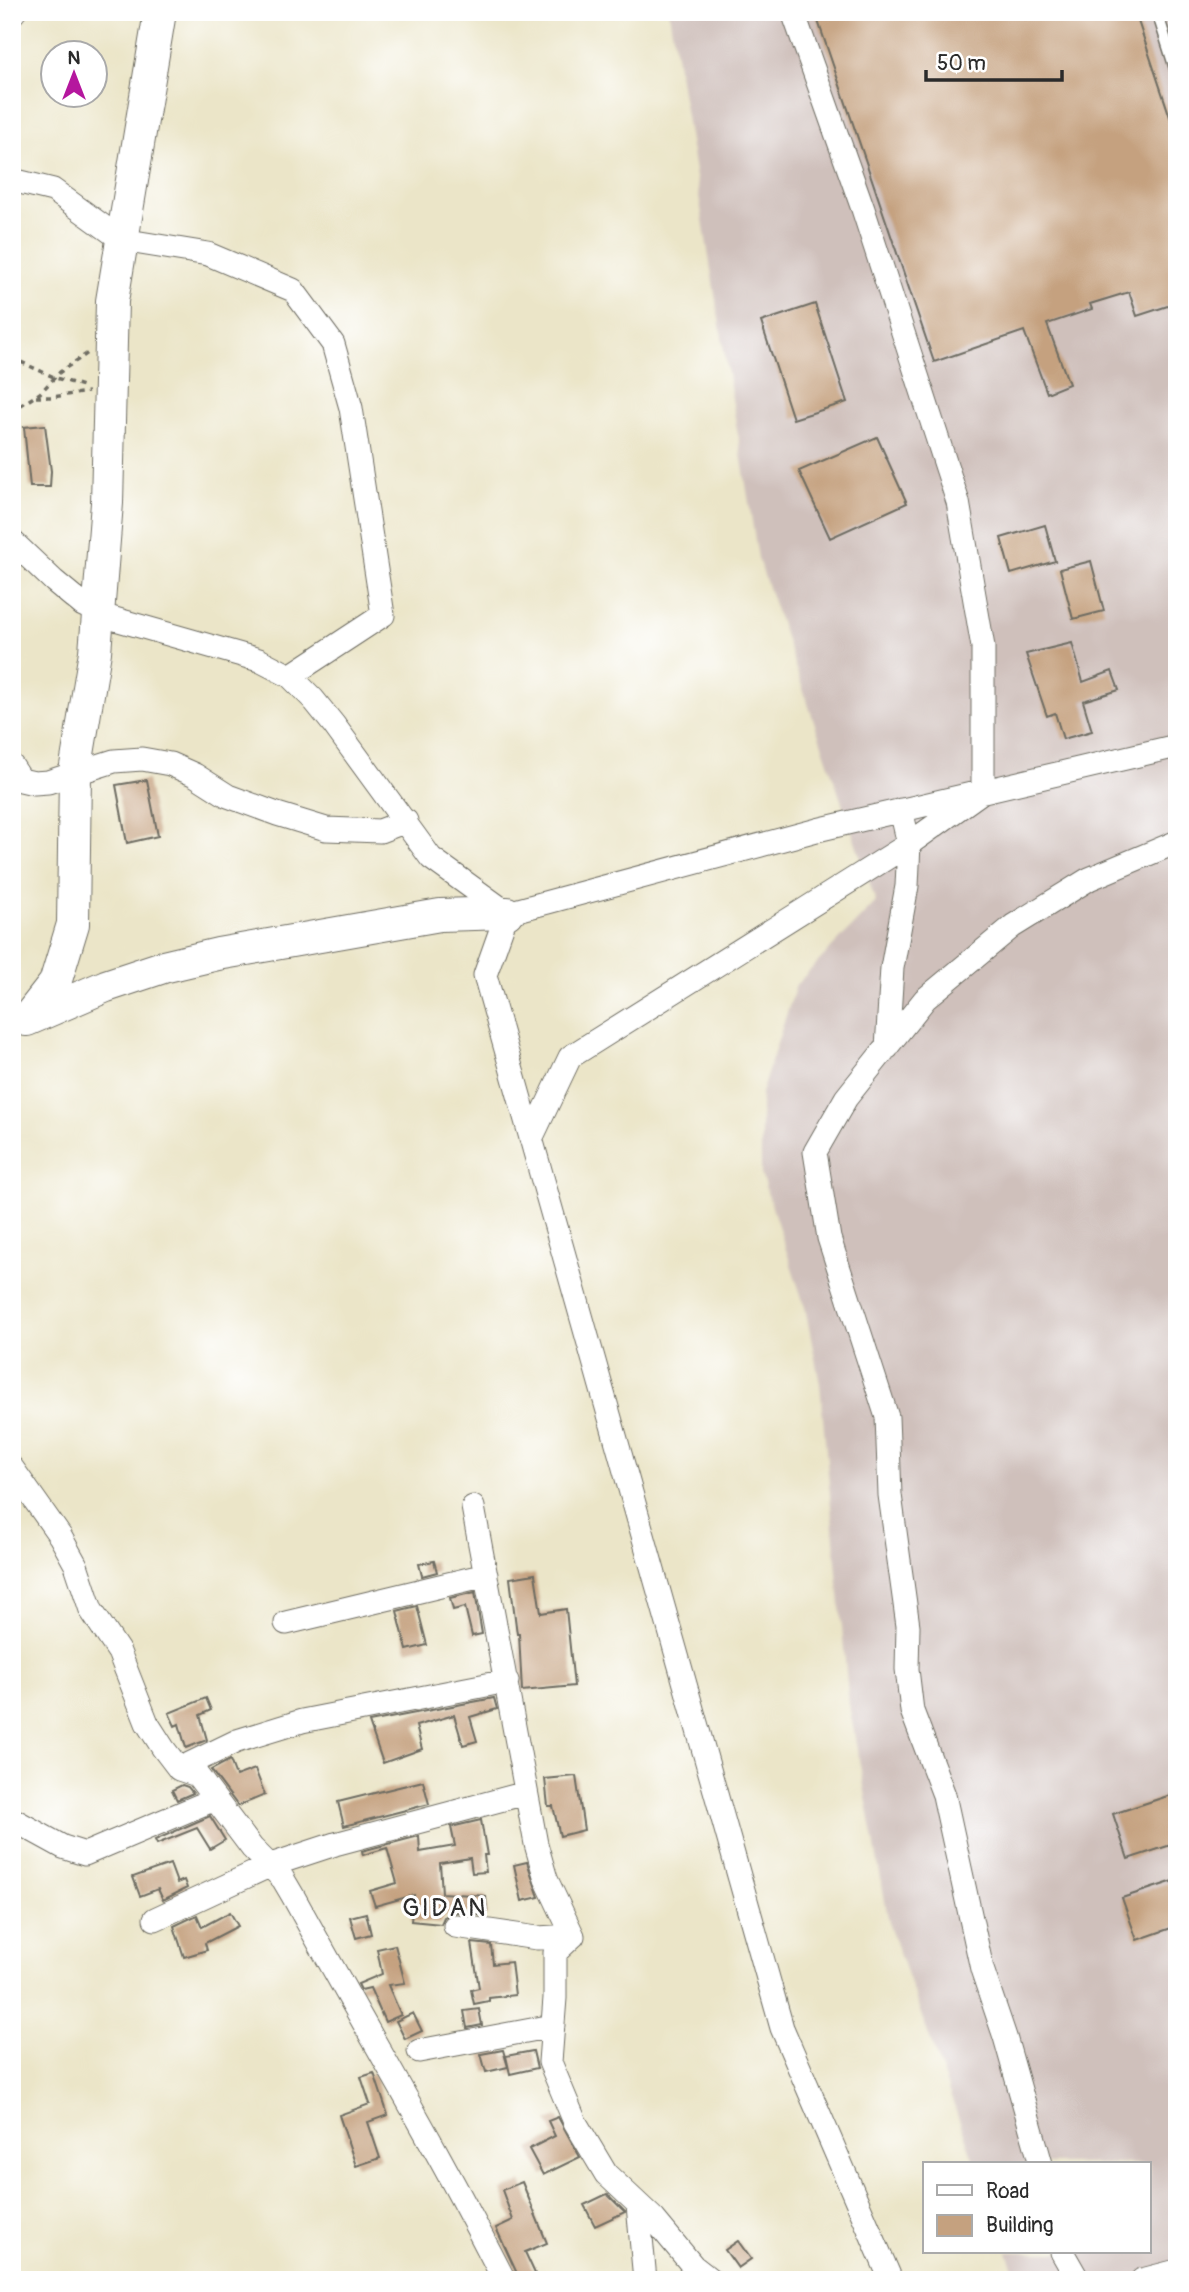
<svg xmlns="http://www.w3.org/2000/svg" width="1189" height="2292" font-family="Pangolin,sans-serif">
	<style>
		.industrial { fill: #cfc0bb }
		.building { fill: #c5a17f }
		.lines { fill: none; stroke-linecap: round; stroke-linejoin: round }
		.lane-casing { stroke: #6e6c62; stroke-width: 13 }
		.street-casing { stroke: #6e6c62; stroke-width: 25 }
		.secondary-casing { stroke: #6e6c62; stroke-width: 34 }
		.path { stroke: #6e6c62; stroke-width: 3.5; stroke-dasharray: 5 5; stroke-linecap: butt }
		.lane { stroke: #fff; stroke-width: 10 }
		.street { stroke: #fff; stroke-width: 23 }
		.secondary { stroke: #fff; stroke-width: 32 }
		.labels { text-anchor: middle; stroke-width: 6; stroke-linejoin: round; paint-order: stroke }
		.quarter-label { font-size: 26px; letter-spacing: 2px; fill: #2b2b2b; stroke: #fff }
	</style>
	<rect width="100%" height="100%" fill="#fff"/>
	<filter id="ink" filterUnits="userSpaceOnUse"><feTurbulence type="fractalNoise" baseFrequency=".0143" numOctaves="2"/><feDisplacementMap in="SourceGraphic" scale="14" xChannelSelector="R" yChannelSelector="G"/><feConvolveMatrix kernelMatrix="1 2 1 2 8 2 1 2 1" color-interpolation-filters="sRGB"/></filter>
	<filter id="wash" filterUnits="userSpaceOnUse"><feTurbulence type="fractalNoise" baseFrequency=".00686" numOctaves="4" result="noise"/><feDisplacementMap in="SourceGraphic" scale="28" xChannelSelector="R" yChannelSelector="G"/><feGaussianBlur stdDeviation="1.57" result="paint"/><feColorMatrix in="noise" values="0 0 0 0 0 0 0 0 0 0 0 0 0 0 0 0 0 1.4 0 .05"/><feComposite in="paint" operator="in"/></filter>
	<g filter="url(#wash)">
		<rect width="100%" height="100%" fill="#ebe5c8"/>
		<path class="industrial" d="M669,12H1177V2280H1017L1007,2252H1149V2164H975L890,1928L849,1705L820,1384L805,1307L761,1174V1093L796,985L876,902L758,558Z"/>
		<g id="blocks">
			<path class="building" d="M815,12H1135L1177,138V303L1137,316L1129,292L1090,304L1092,309L1047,324L1069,384L1047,393L1024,331L934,362Z
				M815,304L847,402L793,419L761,322Z
				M45,425L51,471L50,487H30L24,427Z
				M877,437L907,503L830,538L799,471Z
				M1045,525L1055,561L1011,574L1001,538Z
				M1091,561L1104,611L1073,619L1060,569Z
				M1072,643L1083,682L1112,671L1119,690L1083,701L1092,731L1063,739L1055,713L1047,716L1026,654Z
				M147,780L158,836L127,843L116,785Z
				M434,1561L437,1572L422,1576L419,1564Z
				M535,1574L541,1613L566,1609L574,1686L522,1691L519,1634H517L510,1578Z
				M475,1592L482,1634L472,1636L465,1607L453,1610L450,1598Z
				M417,1606L427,1645L407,1650L397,1611Z
				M206,1698L211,1710L200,1715L207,1740L186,1748L179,1724L175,1726L169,1713Z
				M494,1698L497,1709L470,1717L477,1741L463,1745L454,1715L416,1726L422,1749L383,1763L369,1722Z
				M230,1760L236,1776L255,1769L265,1795L238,1806L211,1770Z
				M576,1776L584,1830L560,1836L553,1806H548L545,1779Z
				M423,1781L429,1804L344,1826L338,1802Z
				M182,1785L188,1787L193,1793L177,1800L172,1790Z
				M1177,1793V1843L1128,1859L1113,1814Z
				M210,1816L225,1840L210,1849L197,1828L157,1844L155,1840Z
				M481,1820L487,1855H484L486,1872L472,1873L470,1858L440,1863L442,1893L486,1896L487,1916L456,1912L444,1917L441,1924L411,1921L414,1895L375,1906L370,1891L397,1883L387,1848L363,1855L362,1851L419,1836L420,1852L455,1846L451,1827Z
				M527,1862L539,1897L522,1901L514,1865Z
				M170,1864L177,1883L184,1880L187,1888L163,1900L158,1889L140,1896L133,1877Z
				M1177,1880V1926L1137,1940L1122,1898Z
				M230,1912L238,1926L205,1943L207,1950L184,1957L174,1926L197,1915L202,1927Z
				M366,1913L371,1934L356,1938L350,1917Z
				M472,1943L491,1945L493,1964L511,1962L515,1995L489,1998V2001L474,2004L471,1990L479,1988Z
				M395,1945L405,1983L388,1985L401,2015L385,2022L370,1988L361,1990L358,1984L382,1974L377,1949Z
				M479,2009L482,2025L467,2028L464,2011Z
				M413,2013L422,2031L405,2039L396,2021Z
				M503,2050L508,2067L486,2072L481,2054Z
				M533,2051L537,2068L510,2074L506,2056Z
				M374,2073L388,2115L368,2122L380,2158L356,2166L339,2115L370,2104L361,2077Z
				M558,2117L580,2157L543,2175L529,2149L555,2136L548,2121Z
				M522,2182L547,2243L525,2252L538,2280H520L496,2228L513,2220L502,2190Z
				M607,2194L625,2212L595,2226L584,2205Z
				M738,2241L751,2259L738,2268L725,2250Z"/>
		</g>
	</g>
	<g filter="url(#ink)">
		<use href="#blocks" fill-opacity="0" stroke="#6e6c62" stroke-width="2"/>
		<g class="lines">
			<g class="lane-casing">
				<path id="lane" d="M1157,12L1177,75"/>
			</g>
			<g class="street-casing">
				<path id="street" d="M12,13L14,12
					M12,180L53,190L122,240L208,254L293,290L333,344L351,408L383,615L290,676
					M12,541L54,581L83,605L108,617L259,660L290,676L313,699L334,725L431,858L507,913
					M12,766L21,780L34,783L48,782L114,761L142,759L170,764L195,775L228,796L277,814L326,829L380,831L406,821
					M887,1048L892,968L907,886L909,844L901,810
					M531,1139L570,1057L909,844L983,791V647L958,502L863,209L793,12
					M12,1468L60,1536L76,1565L91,1610L119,1652L147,1723L163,1748L179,1769L197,1775L252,1848L283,1879L293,1896C363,2024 438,2149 504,2280
					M473,1507L536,1844L546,1879L573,1936
					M286,1623L486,1575
					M179,1769L237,1741L302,1721L507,1681
					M12,1819L63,1847L85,1854L215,1799
					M155,1919L271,1865L335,1844L526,1793
					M455,1926L537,1938L573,1936
					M573,1936L555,1953V1998L550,2062L575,2122L606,2174L654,2219L693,2266L711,2280
					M419,2051L553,2026
					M1041,2164L1005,2037L982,1969L944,1795L912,1711L907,1669L908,1626L890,1495L887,1417L829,1238L815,1152L846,1098L925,999L1013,926L1089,879L1177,842
					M638,2205L645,2280
					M1062,2252L1078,2280
					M891,2280L782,2028L485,975L507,913L817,830L1177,746
					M1142,2280L1177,2271"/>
			</g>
			<g class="secondary-casing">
				<path id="secondary" d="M26,1020L55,983L73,924L75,772L95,652L107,503L112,301L160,12
					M27,1020L106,986L163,967L218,954L440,915L507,913"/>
			</g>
			<path class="path" d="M12,358L56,378L86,387
				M36,397H52L88,392
				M12,411L40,393L60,372L88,353"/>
			<use href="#lane" class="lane"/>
			<use href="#street" class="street"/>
			<use href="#secondary" class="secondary"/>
		</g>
	</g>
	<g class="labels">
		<g class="quarter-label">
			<text x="445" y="1916">GIDAN</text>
		</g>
	</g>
	<rect width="1189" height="2292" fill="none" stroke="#fff" stroke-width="42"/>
	<rect x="923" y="2162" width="228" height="91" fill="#ffffff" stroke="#aaaaaa" stroke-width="2"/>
	<rect x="937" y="2185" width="35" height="10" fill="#ffffff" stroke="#aaaaaa" stroke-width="2"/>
	<text x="986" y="2198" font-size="21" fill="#2b2b2b">Road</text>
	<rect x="937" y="2215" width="35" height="21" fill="#c5a17f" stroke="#aaaaaa" stroke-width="2"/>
	<text x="986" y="2232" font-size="21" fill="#2b2b2b">Building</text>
	<g transform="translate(74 74)"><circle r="33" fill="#ffffff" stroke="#aaaaaa" stroke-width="2"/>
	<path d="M0-5L12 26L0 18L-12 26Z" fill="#b5179e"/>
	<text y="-10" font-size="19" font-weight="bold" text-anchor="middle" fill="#2b2b2b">N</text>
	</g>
	<path d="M926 70v10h136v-10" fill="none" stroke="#2b2b2b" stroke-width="3.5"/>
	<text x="937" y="70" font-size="21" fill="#2b2b2b" stroke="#ffffff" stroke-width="5" paint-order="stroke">50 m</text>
</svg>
